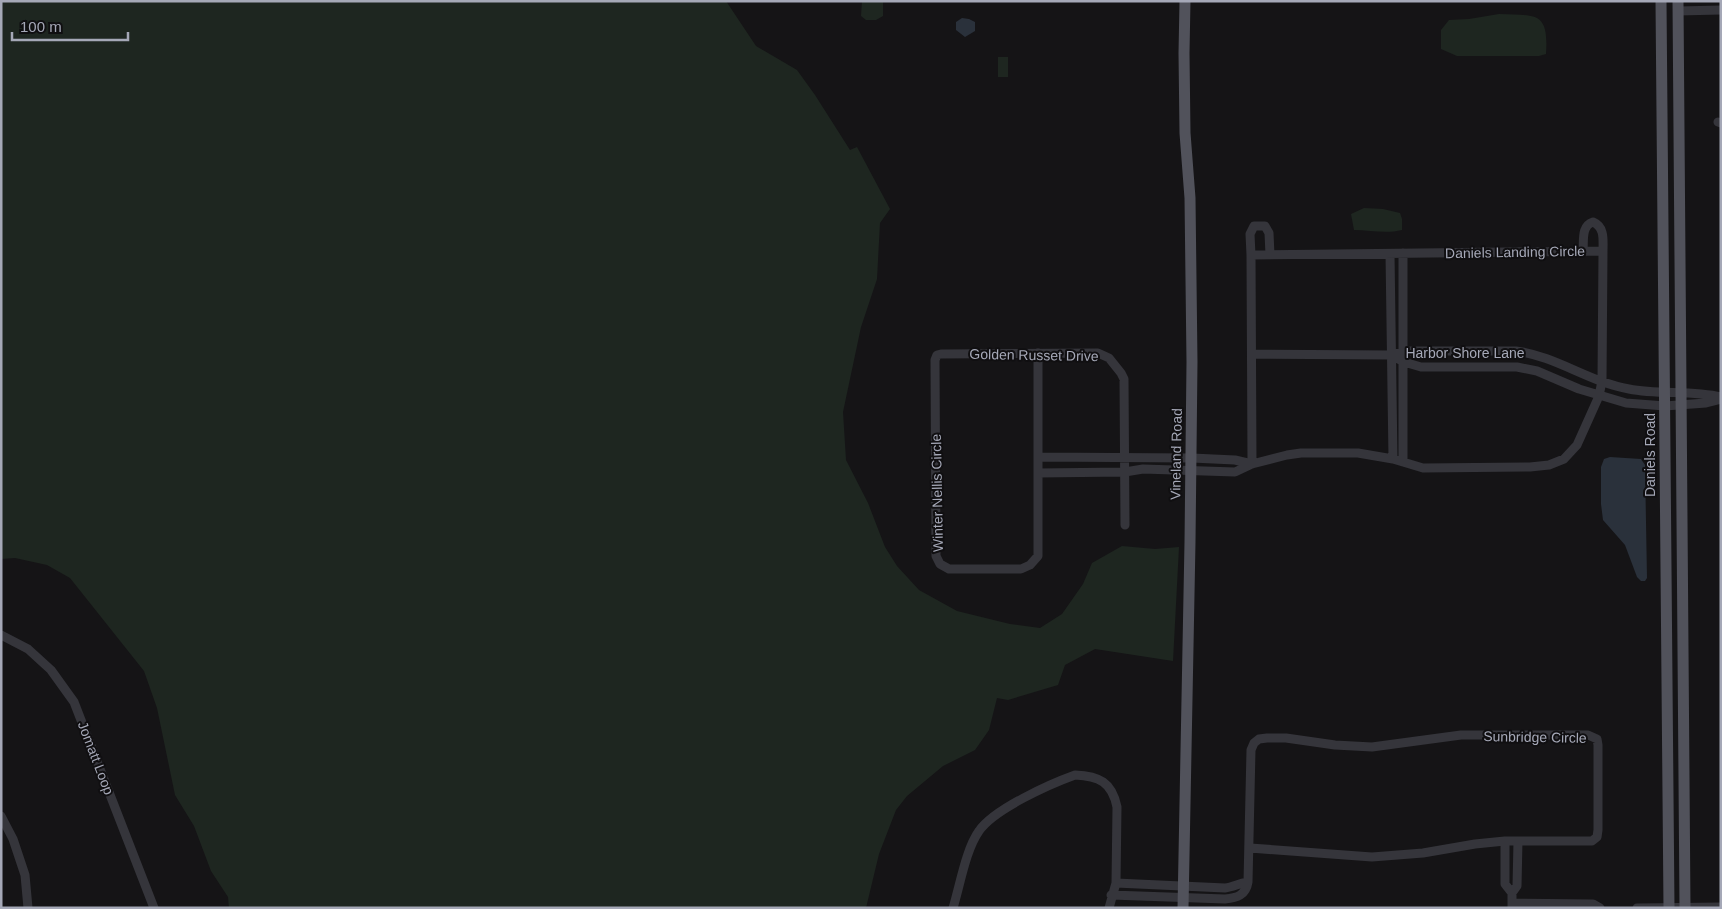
<svg xmlns="http://www.w3.org/2000/svg" width="1722" height="909" viewBox="0 0 1722 909" font-family="Helvetica,sans-serif">
	<rect width="100%" height="100%" fill="#151416"/>
	<path fill="#1e2620" d="M1 1H726L756 46 797 70 815 95 850 150 857 147 890 209 880 223 877 279 861 327 843 412 846 460 868 503 885 547 897 566 919 590 957 611 1010 624 1040 628 1062 614 1083 584 1092 563 1122 546 1155 549 1179 547 1173 661 1095 649 1065 665 1058 685 1008 700 997 698 989 730 975 750 943 766 907 796 896 810 879 854 866 908H229L228 897 211 871 194 826 175 795 157 708 144 671 70 578 47 565 15 558 1 559Z
		M862 1H883V16L876 20H866L861 16Z
		M1499 14C1535 16 1549 10 1546 54L1539 56H1457L1441 49V30L1449 20 1469 19Z
		M998 57H1008V77H998Z
		M1364 208 1383 209 1400 213 1402 219V230C1386 234 1370 230 1354 230L1351 214Z"/>
	<path fill="#2a313b" d="M962 18 969 19 975 22V31L965 37 956 30V22Z
		M1610 457 1641 459 1645 465 1647 578 1645 581H1641L1637 577 1625 545 1603 520 1601 504V467L1604 459Z"/>
	<g fill="none" stroke-linecap="round" stroke-linejoin="round">
		<path stroke="#35353b" stroke-width="9" d="M1678 11 1721 10
			M1718 122 1721 123
			M1583 251C1584 240 1581 226 1593 222 1605 227 1603 240 1603 251
			M1403 253V462
			M1390 254 1393 459
			M1251 255 1250 234 1254 226H1265L1269 233 1270 255
			M1038 353V556L1030 565 1021 569H949L940 564 936 556 935 360 937 355 941 354 1098 353 1109 358 1121 373 1124 379 1125 525
			M1252 354 1391 355 1404 351H1516C1556 356 1589 382 1629 389 1659 395 1691 390 1721 397
			M1391 355 1404 362 1421 367H1517L1537 371 1579 389 1626 403 1665 406 1706 403 1721 399
			M1038 457 1192 458 1235 460 1252 464
			M1038 473 1125 472 1143 469 1235 472 1252 464 1287 455 1301 453H1358L1393 459 1423 468 1530 467 1549 465 1564 459 1577 445 1599 396 1602 381 1603 251 1251 255 1252 464
			M1 635 28 649 51 670 74 702 154 908
			M1 816 13 839 25 875 28 908
			M1505 841V884L1512 893
			M1116 883 1225 888C1233 887 1240 883 1248 882
			M1111 895 1225 899C1237 898 1246 895 1248 882L1251 750 1254 743 1259 739 1267 738H1286L1335 745 1372 747 1461 735H1588L1597 739 1598 745V830L1597 837 1592 841H1505L1475 844 1423 853 1372 857 1250 848
			M1512 903 1593 904 1600 908
			M953 908C960 885 966 849 979 831 994 809 1050 784 1075 775 1099 776 1112 782 1117 807L1116 883 1109 908
			M1512 908V893L1517 886 1518 841
			M1637 908 1721 907"/>
		<path stroke="#51525b" stroke-width="11" d="M1661 1 1669 908
			M1678 1 1685 908
			M1183 908 1190 542 1192 362 1190 198 1185 133 1184 53 1185 1"/>
	</g>
	<g text-anchor="middle" dominant-baseline="central" stroke-width="4" stroke-linejoin="round" paint-order="stroke">
		<g font-size="14" fill="#a5a8b7" stroke="#100f11">
			<text transform="translate(1515 252) rotate(-1)">Daniels Landing Circle</text>
			<text x="1465" y="353">Harbor Shore Lane</text>
			<text transform="translate(1034 355) rotate(1)">Golden Russet Drive</text>
			<text transform="translate(1176 454) rotate(-89)">Vineland Road</text>
			<text transform="translate(1650 455) rotate(-90)">Daniels Road</text>
			<text transform="translate(937 493) rotate(-91)">Winter Nellis Circle</text>
			<text transform="translate(1535 737) rotate(1)">Sunbridge Circle</text>
			<text transform="translate(96 758) rotate(69)">Jomatt Loop</text>
		</g>
	</g>
	<rect width="1722" height="909" fill="none" stroke="#a5a8b7" stroke-width="5"/>
	<path d="M12 32v8h116v-8" fill="none" stroke="#a5a8b7" stroke-width="2.5"/>
	<text x="20" y="32" font-size="15" fill="#a5a8b7" stroke="#100f11" stroke-width="4" paint-order="stroke">100 m</text>
</svg>
